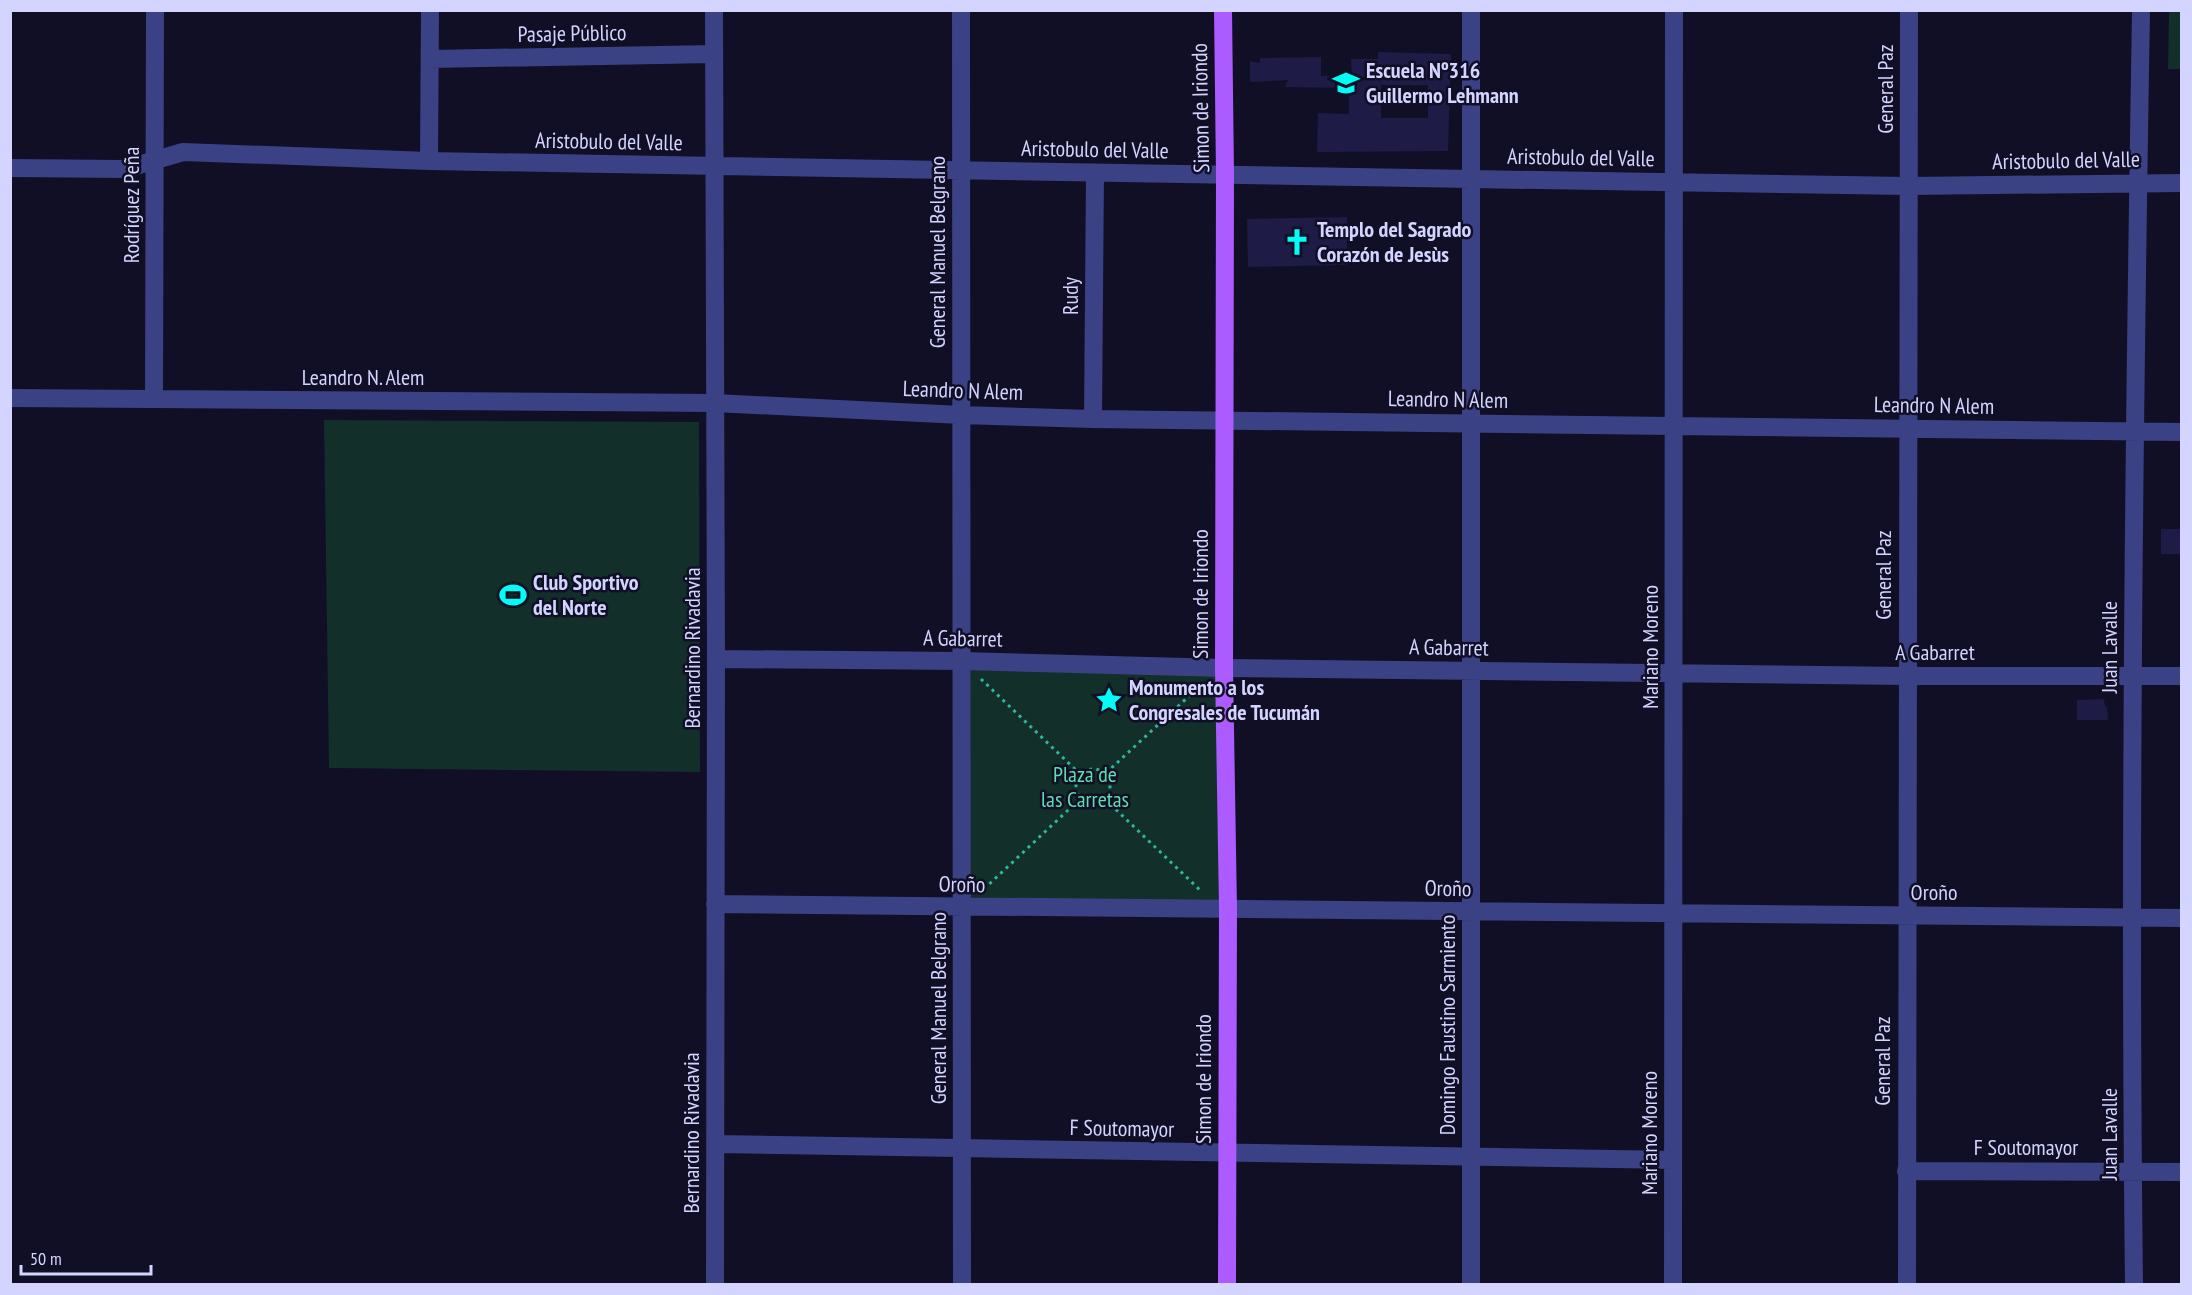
<svg xmlns="http://www.w3.org/2000/svg" width="2192" height="1295" viewBox="0 0 2192 1295" font-family="'PT Sans Narrow',sans-serif">
	<rect width="100%" height="100%" fill="#100f25"/>
	<path fill="#122f2a" d="M2169 11H2181V69H2168Z
		M324 420 699 422 700 772 329 768Z
		M962 661 1224 668 1228 909 962 908Z"/>
	<path fill="#1e1b46" fill-rule="evenodd" d="M1378 52 1451 54 1448 151 1317 152 1318 113 1349 114V88L1285 87 1288 80 1250 82V61L1260 63V58L1321 57V76H1352L1351 59H1378ZM1381 85H1428V118H1381Z
		M1347 217V265L1248 267 1247 219Z
		M2161 529H2182V554H2161Z
		M2104 699 2105 707 2107 706 2108 720H2077V700Z"/>
	<g fill="none" stroke-linecap="round" stroke-linejoin="round">
		<path stroke="#2fb69d" stroke-width="3" stroke-dasharray="3 4.5" stroke-linecap="butt" d="M981 679 1080 774
			M1076 786a17 17 0 1 1 34 0a17 17 0 1 1-34 0Z
			M1106 773 1201 685
			M1105 799 1202 892
			M984 889 1081 798"/>
		<path stroke="#3a4184" stroke-width="18" d="M714 10 716 659 715 1284
			M961 10 962 1284
			M1471 10V1284
			M430 59 714 54
			M429 161 430 10
			M10 168 125 169 183 152 429 161 1471 179 1908 186 2182 183
			M10 398 715 403 961 415 1093 419 2182 432
			M154 399 155 10
			M1093 419 1095 173
			M716 659 962 661 1224 668 1907 676H2182
			M715 904 2182 918
			M715 1144 1673 1160
			M1906 1171 2182 1172
			M1673 1284 1674 10
			M1907 1284 1909 10
			M2134 1284C2129 860 2134 435 2141 10"/>
		<path stroke="#ac5bfe" stroke-width="18" d="M1223 10 1225 175 1224 668 1228 909 1227 1284"/>
	</g>
	<defs>
		<symbol id="school-bare" viewBox="-9 -9 18 18"><path d="M0-5L7-2L0 1L-7-2ZM-4 1L0 2.5L4 1V4Q0 6-4 4Z" fill="#01fdf5" stroke="#100f25" stroke-width="2.5" paint-order="stroke"/></symbol>
		<symbol id="church-bare" viewBox="-9 -9 18 18"><path d="M-1.2-6h2.4v3.5h3.3v2.4h-3.3V6h-2.4V-.1h-3.3v-2.4h3.3Z" fill="#01fdf5" stroke="#100f25" stroke-width="2.5" paint-order="stroke"/></symbol>
		<symbol id="stadium-bare" viewBox="-9 -9 18 18"><path d="M0-5a6.5 5 0 1 0 0 10a6.5 5 0 1 0 0-10ZM-3.5-1.8h7v3.6h-7Z" fill="#01fdf5" stroke="#100f25" stroke-width="2.5" paint-order="stroke"/></symbol>
		<symbol id="sight-bare" viewBox="-9 -9 18 18"><path d="M0-6L1.8-2.2L6-1.7L2.9 1.2L3.7 5.4L0 3.3L-3.7 5.4L-2.9 1.2L-6-1.7L-1.8-2.2Z" fill="#01fdf5" stroke="#100f25" stroke-width="2.5" paint-order="stroke"/></symbol>
	</defs>
	<g fill-rule="evenodd">
		<use href="#school-bare" x="1327" y="64" width="38" height="38"/>
		<use href="#church-bare" x="1278" y="223" width="38" height="38"/>
		<use href="#stadium-bare" x="494" y="576" width="38" height="38"/>
		<use href="#sight-bare" x="1090" y="681" width="38" height="38"/>
	</g>
	<g text-anchor="middle" dominant-baseline="central" stroke-width="5" stroke-linejoin="round" paint-order="stroke">
		<g font-size="22" fill="#d3d4ff" stroke="#100f25">
			<text transform="translate(572 33) rotate(-1)">Pasaje Público</text>
			<text transform="translate(1885 89) rotate(-90)">General Paz</text>
			<text transform="translate(1200 108) rotate(-91)">Simon de Iriondo</text>
			<text transform="translate(609 141) rotate(1)">Aristobulo del Valle</text>
			<text transform="translate(1095 149) rotate(1)">Aristobulo del Valle</text>
			<text transform="translate(1581 157) rotate(1)">Aristobulo del Valle</text>
			<text transform="translate(2066 160) rotate(-1)">Aristobulo del Valle</text>
			<text transform="translate(131 205) rotate(-90)">Rodríguez Peña</text>
			<text transform="translate(937 252) rotate(-90)">General Manuel Belgrano</text>
			<text transform="translate(1070 296) rotate(-90)">Rudy</text>
			<text x="363" y="377">Leandro N. Alem</text>
			<text transform="translate(963 390) rotate(2)">Leandro N Alem</text>
			<text transform="translate(1448 399) rotate(1)">Leandro N Alem</text>
			<text transform="translate(1934 405) rotate(1)">Leandro N Alem</text>
			<text transform="translate(1883 575) rotate(-90)">General Paz</text>
			<text transform="translate(1200 594) rotate(-90)">Simon de Iriondo</text>
			<text transform="translate(963 638) rotate(1)">A Gabarret</text>
			<text transform="translate(1449 647) rotate(1)">A Gabarret</text>
			<text transform="translate(1650 647) rotate(-90)">Mariano Moreno</text>
			<text transform="translate(2109 647) rotate(-90)">Juan Lavalle</text>
			<text transform="translate(692 648) rotate(-90)">Bernardino Rivadavia</text>
			<text x="1935" y="652">A Gabarret</text>
			<text transform="translate(962 884) rotate(1)">Oroño</text>
			<text transform="translate(1448 888) rotate(1)">Oroño</text>
			<text x="1934" y="892">Oroño</text>
			<text transform="translate(938 1008) rotate(-90)">General Manuel Belgrano</text>
			<text transform="translate(1447 1025) rotate(-90)">Domingo Faustino Sarmiento</text>
			<text transform="translate(1882 1061) rotate(-90)">General Paz</text>
			<text transform="translate(1203 1079) rotate(-90)">Simon de Iriondo</text>
			<text transform="translate(1122 1128) rotate(1)">F Soutomayor</text>
			<text transform="translate(691 1133) rotate(-90)">Bernardino Rivadavia</text>
			<text transform="translate(1649 1133) rotate(-90)">Mariano Moreno</text>
			<text transform="translate(2109 1134) rotate(-90)">Juan Lavalle</text>
			<text x="2026" y="1147">F Soutomayor</text>
		</g>
		<g font-size="22" font-weight="bold" fill="#d3d4ff" stroke="#100f25" text-anchor="start">
			<text x="1366" y="70">Escuela Nº316<tspan x="1366" dy="25">Guillermo Lehmann</tspan></text>
			<text x="1317" y="229">Templo del Sagrado<tspan x="1317" dy="25">Corazón de Jesùs</tspan></text>
			<text x="533" y="582">Club Sportivo<tspan x="533" dy="25">del Norte</tspan></text>
			<text x="1129" y="687">Monumento a los<tspan x="1129" dy="25">Congresales de Tucumán</tspan></text>
		</g>
		<g font-size="22" fill="#5fdfae" stroke="#100f25">
			<text x="1085" y="774">Plaza de<tspan x="1085" dy="25">las Carretas</tspan></text>
		</g>
	</g>
	<rect width="2192" height="1295" fill="none" stroke="#d3d4ff" stroke-width="24"/>
	<path d="M21 1265v9h130v-9" fill="none" stroke="#d3d4ff" stroke-width="3"/>
	<text x="30" y="1265" font-size="18" fill="#d3d4ff" stroke="#100f25" stroke-width="4.5" paint-order="stroke">50 m</text>
</svg>
